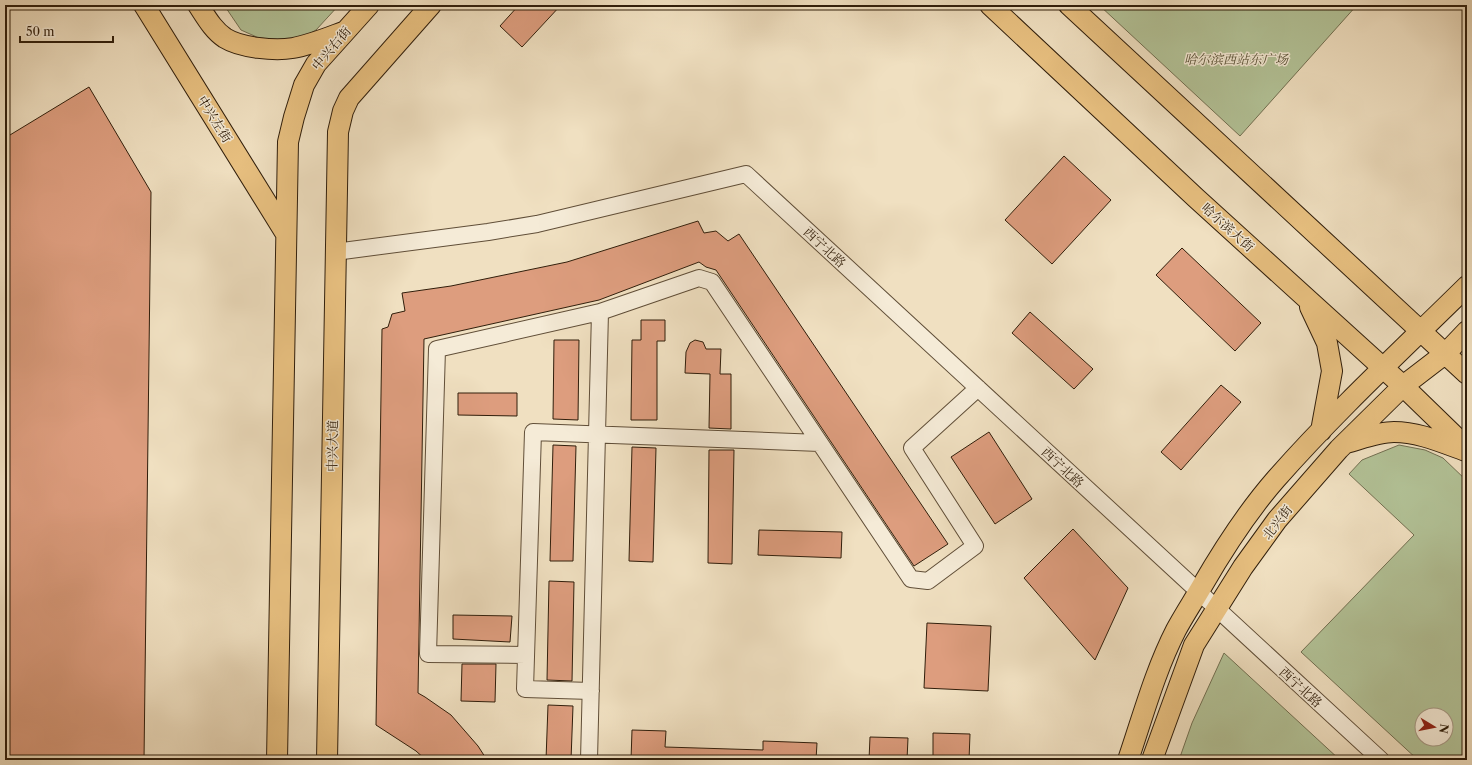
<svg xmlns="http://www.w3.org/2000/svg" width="1472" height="765" viewBox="0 0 1472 765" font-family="'Libre Caslon Text','Noto Serif SC',serif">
	<rect width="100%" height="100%" fill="#f0e0c1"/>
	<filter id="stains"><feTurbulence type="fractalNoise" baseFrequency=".005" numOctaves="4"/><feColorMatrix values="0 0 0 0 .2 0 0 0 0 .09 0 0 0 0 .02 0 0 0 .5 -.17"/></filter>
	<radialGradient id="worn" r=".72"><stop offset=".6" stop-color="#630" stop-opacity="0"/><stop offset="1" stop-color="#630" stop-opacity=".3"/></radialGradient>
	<path fill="#b3c398" stroke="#727052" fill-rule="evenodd" d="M224 5H339L316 30 296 41 259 38 241 30Z
		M1099 5H1357L1240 136Z
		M1399 445 1425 450 1443 458 1467 481V760H1418L1301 652 1414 535 1349 474 1362 460ZM1422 715H1446V739H1422Z
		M1224 653 1340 760H1179L1192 723Z"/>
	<path fill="#dd9d7e" stroke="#301e0b" d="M519 5H561L522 47 500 26Z
		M89 87 151 192 144 760H5V138Z
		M1064 156 1111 200 1052 264 1005 220Z
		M698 221 704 233 716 231 728 241 739 234 948 544 914 566 716 270 706 267 699 262 599 300 424 339 418 693 425 697 451 715 478 746 487 760H426L416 751 376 725 382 329 388 327 392 314 405 311 402 293 451 286 567 262Z
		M1182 248 1261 323 1235 351 1156 275Z
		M1030 312 1093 369 1074 389 1012 333Z
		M641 320H665V341H657V420H631L632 340H641Z
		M554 340H579L578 420 553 419Z
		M695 340 703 342 706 349H721L720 374H731V429L709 428 710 374 685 373 686 352 690 343Z
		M1221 385 1241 402 1181 470 1161 452Z
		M458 393H517V416L458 415Z
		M989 432 1032 499 995 524 951 457Z
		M553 445 576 446 573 561H550Z
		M632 447 656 448 653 562 629 561Z
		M709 450H734L732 564 708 563Z
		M1073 529 1128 588 1095 660 1024 578Z
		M759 530 842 532 841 558 758 555Z
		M549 581 574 582 572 681 547 680Z
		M453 615 512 616 510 642 453 639Z
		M927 623 991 626 988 691 924 688Z
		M462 664H496L495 702 461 701Z
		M548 705 573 706 571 760H546Z
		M632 730 666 731 665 747 763 750V741L817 743 816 760H631Z
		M933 733 970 734 969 760H933Z
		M870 737 908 738 907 760H869Z"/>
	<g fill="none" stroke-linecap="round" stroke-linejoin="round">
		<defs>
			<path id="minor" d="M335 252 488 232 537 224 746 174 1381 760
				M526 655 428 654 437 349 600 312
				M591 691 525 689 533 432 820 443
				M589 760 600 312 699 278 712 282 911 579 928 581 975 546 912 448 978 388"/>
			<path id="major" d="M144 5 286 234
				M198 5C206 17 213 30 225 38 241 48 275 51 293 48 310 45 327 38 343 32
				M990 5 1196 198 1403 386 1467 448
				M1069 5 1467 374
				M1310 307 1327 343 1332 371 1321 431
				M1346 443C1361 439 1378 432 1394 432 1419 432 1443 443 1466 451
				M277 760 288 142 294 117 304 85 316 64 369 5
				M327 760 338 132 343 111 349 98 431 5
				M1128 760C1143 716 1155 671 1176 630 1184 615 1194 600 1202 586 1224 548 1248 511 1276 479 1336 411 1403 349 1467 286
				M1152 760 1194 645 1243 567 1277 520 1339 449 1403 386 1446 353 1467 331"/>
		</defs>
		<use href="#minor" stroke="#604e38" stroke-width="18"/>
		<use href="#major" stroke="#301e0b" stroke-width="22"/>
		<use href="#minor" stroke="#f5ebd7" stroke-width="16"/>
		<use href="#major" stroke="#e8c080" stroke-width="20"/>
	</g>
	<g text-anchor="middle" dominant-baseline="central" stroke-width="3" stroke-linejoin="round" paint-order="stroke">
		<g font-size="13" fill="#301e0b" stroke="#f5ebd7">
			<text transform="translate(331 48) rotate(-50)">中兴右街</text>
			<text transform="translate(215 119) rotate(58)">中兴左街</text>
			<text transform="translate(1228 227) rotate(42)">哈尔滨大街</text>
			<text transform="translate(825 247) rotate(43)">西宁北路</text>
			<text transform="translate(332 446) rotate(-89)">中兴大道</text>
			<text transform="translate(1063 467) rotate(43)">西宁北路</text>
			<text transform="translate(1277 522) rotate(-52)">北兴街</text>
			<text transform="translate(1301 687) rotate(42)">西宁北路</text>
		</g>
		<g font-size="13" font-style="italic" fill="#575035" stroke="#f5ebd7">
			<text x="1236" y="59">哈尔滨西站东广场</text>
		</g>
	</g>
	<rect width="1472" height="765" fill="none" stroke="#f0e0c1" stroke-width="20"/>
	<rect x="6" y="6" width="1460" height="753" fill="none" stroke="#301e0b" stroke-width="2"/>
	<rect x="10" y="10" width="1452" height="745" fill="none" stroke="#301e0b"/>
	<g transform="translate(1434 727) rotate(100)"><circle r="19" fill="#f5ebd7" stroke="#a69985"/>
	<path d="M0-3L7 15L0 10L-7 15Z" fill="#8f2418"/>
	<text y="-6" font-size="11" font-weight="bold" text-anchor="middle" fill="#301e0b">N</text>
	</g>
	<path d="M20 36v6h93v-6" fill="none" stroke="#301e0b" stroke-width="2"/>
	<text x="26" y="36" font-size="12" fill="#301e0b" stroke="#f5ebd7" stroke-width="3" paint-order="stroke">50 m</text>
	<rect width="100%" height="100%" filter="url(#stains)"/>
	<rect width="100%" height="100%" fill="url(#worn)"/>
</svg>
